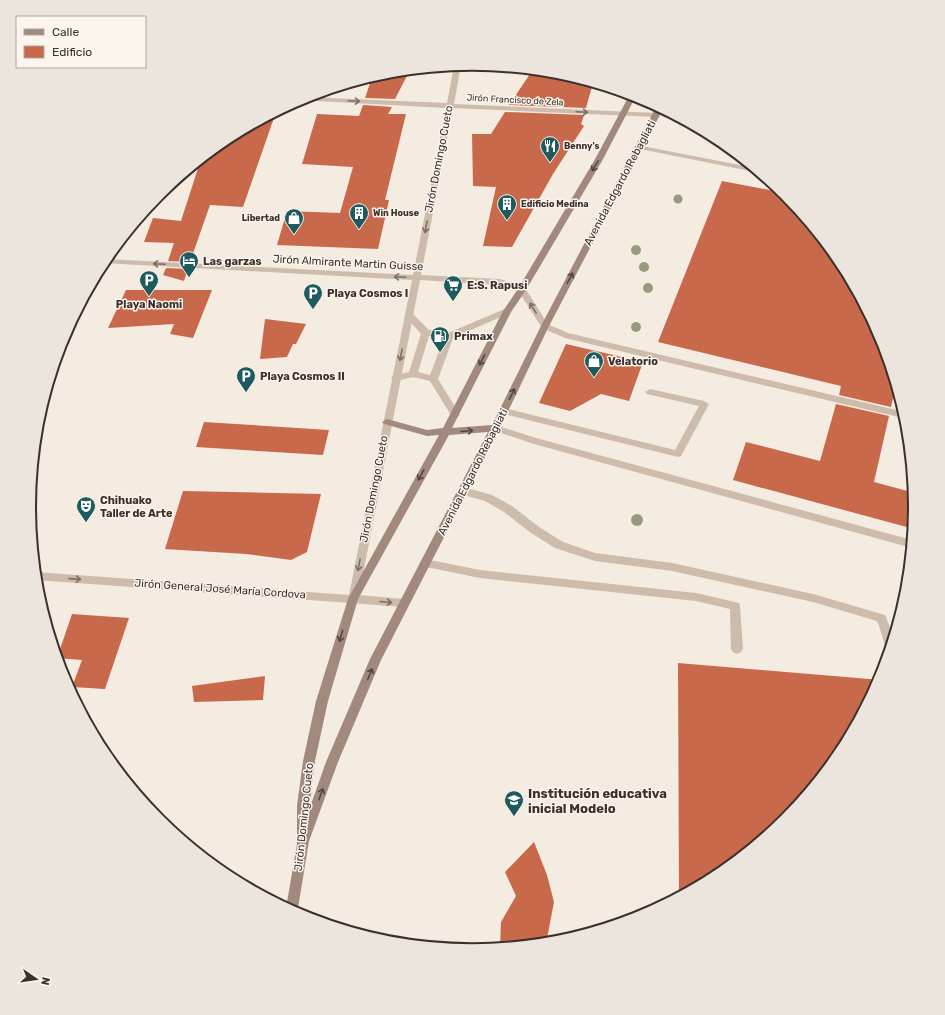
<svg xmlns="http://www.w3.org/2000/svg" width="945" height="1015" viewBox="0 0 945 1015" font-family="Rubik,sans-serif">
	<rect width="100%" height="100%" fill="#f4ebe1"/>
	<path fill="#c8694b" d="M410 70 395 99 365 98 372 77 386 72Z
		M530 74 567 75 593 83 586 108 509 105Z
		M363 105 392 107 388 114H406L385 200H389L378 249 277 245 287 211 340 213 353 167 302 164 317 114 359 116Z
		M276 112 243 207 210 205 190 262 168 261 174 243 144 242 153 218 181 221 201 159 226 139Z
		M505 112 584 115 581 124 584 126 553 174 512 247 483 246 496 187 473 186 472 134H491Z
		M722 181 785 193 841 261 882 338 901 400 893 398 891 407 839 395 841 386 658 342Z
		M166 268 188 269 184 281 163 275Z
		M126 290H212L193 338 170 334 174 324 108 328Z
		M265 319 306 324 296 344H293L287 357 260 359Z
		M566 344 643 362 629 401 601 394 570 411 539 403Z
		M836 404 889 416 874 482 915 493 916 508 914 529 733 480 746 442 820 461Z
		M204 422 329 430 323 455 196 447Z
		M183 491 321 494 307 552 291 560 246 554 165 549Z
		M72 614 129 618 105 689 72 687 82 660 57 658Z
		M678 663 881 680 841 754 786 821 719 876 679 897Z
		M265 676 263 700 194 702 192 686Z
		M534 842 547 875 554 902 546 944 500 948 501 922 516 896 505 872Z"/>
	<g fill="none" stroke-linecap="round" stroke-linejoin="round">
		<path fill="#cdbbac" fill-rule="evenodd" d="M637 145 755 168 760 173 640 149H637Z
			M507 308 511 311 510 313 453 338 438 379 460 415 458 417H452L430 381 413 377 396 381 393 380 391 378 393 376 409 372 421 334 406 317 405 315 406 313H412L429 330 448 333ZM429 336 444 338 430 375 418 372Z
			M545 323 568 333 905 412 907 419 565 338 542 328 541 326 542 324Z
			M650 389 704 401 709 404 681 456 678 457 504 414 499 411 504 408 675 450 699 406 647 394 645 392Z
			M495 425 536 438 912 540V548L534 444 492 430 490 428Z
			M463 487 492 495 512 506 539 527 563 542 595 553 672 563 813 594 885 615 894 637 890 653C885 651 881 629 877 621L813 602 672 571 595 561 555 548 531 533 504 512 485 501 460 494 458 491Z
			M425 559 480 570 696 593 735 602 739 603 740 606 743 649 741 652 737 654 733 652 731 649 730 609 696 601 480 578 421 566 420 563 421 560Z"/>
		<path fill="#cdbbac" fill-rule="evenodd" d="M461 65 454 104 656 113 660 115 656 117 453 108 421 275 500 279 525 288 549 326 548 328H542L519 292 499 285 420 280 359 595 404 599 408 600 409 603 408 606 404 607 36 580V572L349 595 412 280 103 263 106 259 413 275 446 108 298 100 305 97 447 103 454 66Z"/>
		<path fill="#a18a7d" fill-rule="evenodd" d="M630 94 636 96 602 161 526 290 511 312 452 428 492 425 541 326 656 107 657 106 663 109 549 326 500 428 381 660 338 762 309 841 297 914 286 908 297 844V806L303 761 316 701 348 599 439 435 427 436 384 424 382 422 387 419 427 430 443 428 503 311 518 289 594 161ZM488 432 370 659 326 762 309 810 315 761 328 701 358 599 449 435Z"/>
	</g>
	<g fill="#969b7f">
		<circle cx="678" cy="199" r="4.5"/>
		<circle cx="636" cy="250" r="5"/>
		<circle cx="644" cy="267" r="5"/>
		<circle cx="648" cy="288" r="5"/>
		<circle cx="636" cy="327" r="5"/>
		<circle cx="637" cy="520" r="6"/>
	</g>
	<defs><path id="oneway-shaft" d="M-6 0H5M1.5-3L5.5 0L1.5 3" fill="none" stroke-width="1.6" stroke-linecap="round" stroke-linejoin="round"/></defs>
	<g stroke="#7d6f65">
		<use href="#oneway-shaft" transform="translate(354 101) rotate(3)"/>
		<use href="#oneway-shaft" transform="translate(582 112) rotate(3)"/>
		<use href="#oneway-shaft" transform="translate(426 227) rotate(101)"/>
		<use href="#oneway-shaft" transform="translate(159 264) rotate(-177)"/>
		<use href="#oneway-shaft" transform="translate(400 277) rotate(-177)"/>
		<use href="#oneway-shaft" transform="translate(533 308) rotate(-122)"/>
		<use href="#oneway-shaft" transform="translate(401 355) rotate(101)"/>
		<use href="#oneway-shaft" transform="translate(359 565) rotate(101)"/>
		<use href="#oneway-shaft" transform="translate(75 579) rotate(4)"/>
		<use href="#oneway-shaft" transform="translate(386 602) rotate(5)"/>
	</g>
	<g stroke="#544640">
		<use href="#oneway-shaft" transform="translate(595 166) rotate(120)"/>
		<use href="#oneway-shaft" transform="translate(570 278) rotate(-62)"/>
		<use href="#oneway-shaft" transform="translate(482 360) rotate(117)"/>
		<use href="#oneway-shaft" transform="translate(512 394) rotate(-64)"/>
		<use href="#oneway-shaft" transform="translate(467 431) rotate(-5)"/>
		<use href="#oneway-shaft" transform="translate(421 475) rotate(119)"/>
		<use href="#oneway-shaft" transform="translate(341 636) rotate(106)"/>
		<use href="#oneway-shaft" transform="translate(370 674) rotate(-67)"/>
		<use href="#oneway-shaft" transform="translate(321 794) rotate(-70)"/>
	</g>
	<defs>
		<symbol id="restaurant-pin" viewBox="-11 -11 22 30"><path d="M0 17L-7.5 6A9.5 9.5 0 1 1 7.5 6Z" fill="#1f5a5e" stroke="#fbf5ee"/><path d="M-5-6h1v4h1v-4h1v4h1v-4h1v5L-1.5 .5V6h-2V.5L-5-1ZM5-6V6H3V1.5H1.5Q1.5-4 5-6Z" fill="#fff"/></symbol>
		<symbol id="building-pin" viewBox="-11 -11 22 30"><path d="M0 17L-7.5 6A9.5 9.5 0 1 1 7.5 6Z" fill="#1f5a5e" stroke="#fbf5ee"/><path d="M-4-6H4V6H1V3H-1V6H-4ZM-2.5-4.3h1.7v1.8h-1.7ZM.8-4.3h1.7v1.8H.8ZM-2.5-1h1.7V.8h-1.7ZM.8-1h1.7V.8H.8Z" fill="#fff"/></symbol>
		<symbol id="shop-pin" viewBox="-11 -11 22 30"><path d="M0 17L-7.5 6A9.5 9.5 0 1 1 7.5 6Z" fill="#1f5a5e" stroke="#fbf5ee"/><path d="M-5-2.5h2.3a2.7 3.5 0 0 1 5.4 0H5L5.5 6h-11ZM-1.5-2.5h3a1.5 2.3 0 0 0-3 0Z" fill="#fff"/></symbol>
		<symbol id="hotel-pin" viewBox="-11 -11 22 30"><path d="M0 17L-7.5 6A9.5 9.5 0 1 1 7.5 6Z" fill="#1f5a5e" stroke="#fbf5ee"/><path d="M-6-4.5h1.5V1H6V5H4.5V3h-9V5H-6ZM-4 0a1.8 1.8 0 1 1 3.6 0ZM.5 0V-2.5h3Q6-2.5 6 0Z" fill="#fff"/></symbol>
		<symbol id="parking-pin" viewBox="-11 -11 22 30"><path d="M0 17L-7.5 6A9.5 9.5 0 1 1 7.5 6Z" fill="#1f5a5e" stroke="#fbf5ee"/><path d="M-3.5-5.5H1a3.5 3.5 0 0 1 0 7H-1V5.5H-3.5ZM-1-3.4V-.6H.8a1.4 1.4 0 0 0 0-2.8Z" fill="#fff"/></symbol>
		<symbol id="supermarket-pin" viewBox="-11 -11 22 30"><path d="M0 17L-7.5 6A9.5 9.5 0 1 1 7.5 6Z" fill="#1f5a5e" stroke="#fbf5ee"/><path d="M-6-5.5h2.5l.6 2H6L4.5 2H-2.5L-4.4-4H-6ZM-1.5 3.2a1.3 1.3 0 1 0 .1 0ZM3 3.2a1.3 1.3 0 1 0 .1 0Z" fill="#fff"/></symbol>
		<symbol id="fuel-pin" viewBox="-11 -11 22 30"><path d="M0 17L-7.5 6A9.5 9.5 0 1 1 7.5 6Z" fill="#1f5a5e" stroke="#fbf5ee"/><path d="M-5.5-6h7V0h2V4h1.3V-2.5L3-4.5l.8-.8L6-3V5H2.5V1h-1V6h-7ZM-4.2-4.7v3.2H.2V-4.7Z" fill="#fff"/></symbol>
		<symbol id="theatre-pin" viewBox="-11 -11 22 30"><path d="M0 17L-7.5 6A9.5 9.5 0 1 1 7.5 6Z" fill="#1f5a5e" stroke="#fbf5ee"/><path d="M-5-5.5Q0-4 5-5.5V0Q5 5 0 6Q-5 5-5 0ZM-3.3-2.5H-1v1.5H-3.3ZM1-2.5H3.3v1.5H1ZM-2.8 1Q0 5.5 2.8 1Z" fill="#fff"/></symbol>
		<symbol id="school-pin" viewBox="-11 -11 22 30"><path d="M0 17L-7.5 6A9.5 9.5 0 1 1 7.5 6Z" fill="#1f5a5e" stroke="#fbf5ee"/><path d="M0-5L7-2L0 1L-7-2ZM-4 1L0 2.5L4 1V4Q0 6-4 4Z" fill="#fff"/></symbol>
	</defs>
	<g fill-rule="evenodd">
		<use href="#restaurant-pin" x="539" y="135" width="22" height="30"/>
		<use href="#building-pin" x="496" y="193" width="22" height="30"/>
		<use href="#building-pin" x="348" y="202" width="22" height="30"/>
		<use href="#shop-pin" x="283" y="207" width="22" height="30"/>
		<use href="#hotel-pin" x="178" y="250" width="22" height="30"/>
		<use href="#parking-pin" x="138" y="269" width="22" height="30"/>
		<use href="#supermarket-pin" x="442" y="274" width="22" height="30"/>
		<use href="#parking-pin" x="302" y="282" width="22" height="30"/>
		<use href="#fuel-pin" x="429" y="325" width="22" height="30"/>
		<use href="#shop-pin" x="583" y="350" width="22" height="30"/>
		<use href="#parking-pin" x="235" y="365" width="22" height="30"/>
		<use href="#theatre-pin" x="75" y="495" width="22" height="30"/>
		<use href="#school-pin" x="503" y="789" width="22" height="30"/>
	</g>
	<g text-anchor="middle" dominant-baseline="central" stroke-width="3" stroke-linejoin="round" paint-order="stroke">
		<g font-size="9" fill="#3b302b" stroke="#fbf5ee">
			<text transform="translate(515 100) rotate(3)">Jirón Francisco de Zela</text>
		</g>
		<g font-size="9" font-weight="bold" fill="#3b302b" stroke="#fbf5ee" text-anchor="start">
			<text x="564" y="146">Benny's</text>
			<text x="521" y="204">Edificio Medina</text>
			<text x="373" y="213">Win House</text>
			<text x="280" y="218" text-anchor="end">Libertad</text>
		</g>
		<g font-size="11" fill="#3b302b" stroke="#fbf5ee">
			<text transform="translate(439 159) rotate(-79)">Jirón Domingo Cueto</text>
			<text transform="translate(620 183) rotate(-62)">Avenida Edgardo Rebagliati</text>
			<text transform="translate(348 263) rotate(3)">Jirón Almirante Martin Guisse</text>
			<text transform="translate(473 472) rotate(-63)">Avenida Edgardo Rebagliati</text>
			<text transform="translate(374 489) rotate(-79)">Jirón Domingo Cueto</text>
			<text transform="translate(220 589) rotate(4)">Jirón General José María Cordova</text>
			<text transform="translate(304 817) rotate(-84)">Jirón Domingo Cueto</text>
		</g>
		<g font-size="11" font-weight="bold" fill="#3b302b" stroke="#fbf5ee" text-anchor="start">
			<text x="203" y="261">Las garzas</text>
			<text x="467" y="285">E:S. Rapusi</text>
			<text x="327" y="293">Playa Cosmos I</text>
			<text x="149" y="304" text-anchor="middle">Playa Naomi</text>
			<text x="454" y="336">Primax</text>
			<text x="608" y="361">Velatorio</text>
			<text x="260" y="376">Playa Cosmos II</text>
			<text x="100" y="500">Chihuako<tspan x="100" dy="13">Taller de Arte</tspan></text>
		</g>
		<g font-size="13" font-weight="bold" fill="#3b302b" stroke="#fbf5ee" text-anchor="start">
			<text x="528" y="793">Institución educativa<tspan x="528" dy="15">inicial Modelo</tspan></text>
		</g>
	</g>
	<path d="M0 0H945V1015H0ZM36 507a436 436 0 1 1 872 0a436 436 0 1 1-872 0Z" fill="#ece5de" fill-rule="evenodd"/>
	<path fill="none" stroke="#3b302b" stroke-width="2" d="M36 507a436 436 0 1 1 872 0a436 436 0 1 1-872 0Z"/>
	<rect x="16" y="16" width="130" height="52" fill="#fbf5ee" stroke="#aea6a0"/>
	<rect x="24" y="29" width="20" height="6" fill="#a18a7d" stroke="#aea6a0"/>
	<text x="52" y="36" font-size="12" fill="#3b302b">Calle</text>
	<rect x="24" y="46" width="20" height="12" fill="#c8694b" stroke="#aea6a0"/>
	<text x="52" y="56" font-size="12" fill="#3b302b">Edificio</text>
	<g transform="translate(36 979) rotate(103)" stroke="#fbf5ee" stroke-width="3" paint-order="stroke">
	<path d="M0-3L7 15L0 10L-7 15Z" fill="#3b302b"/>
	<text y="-6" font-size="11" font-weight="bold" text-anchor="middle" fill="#3b302b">N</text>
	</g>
</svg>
